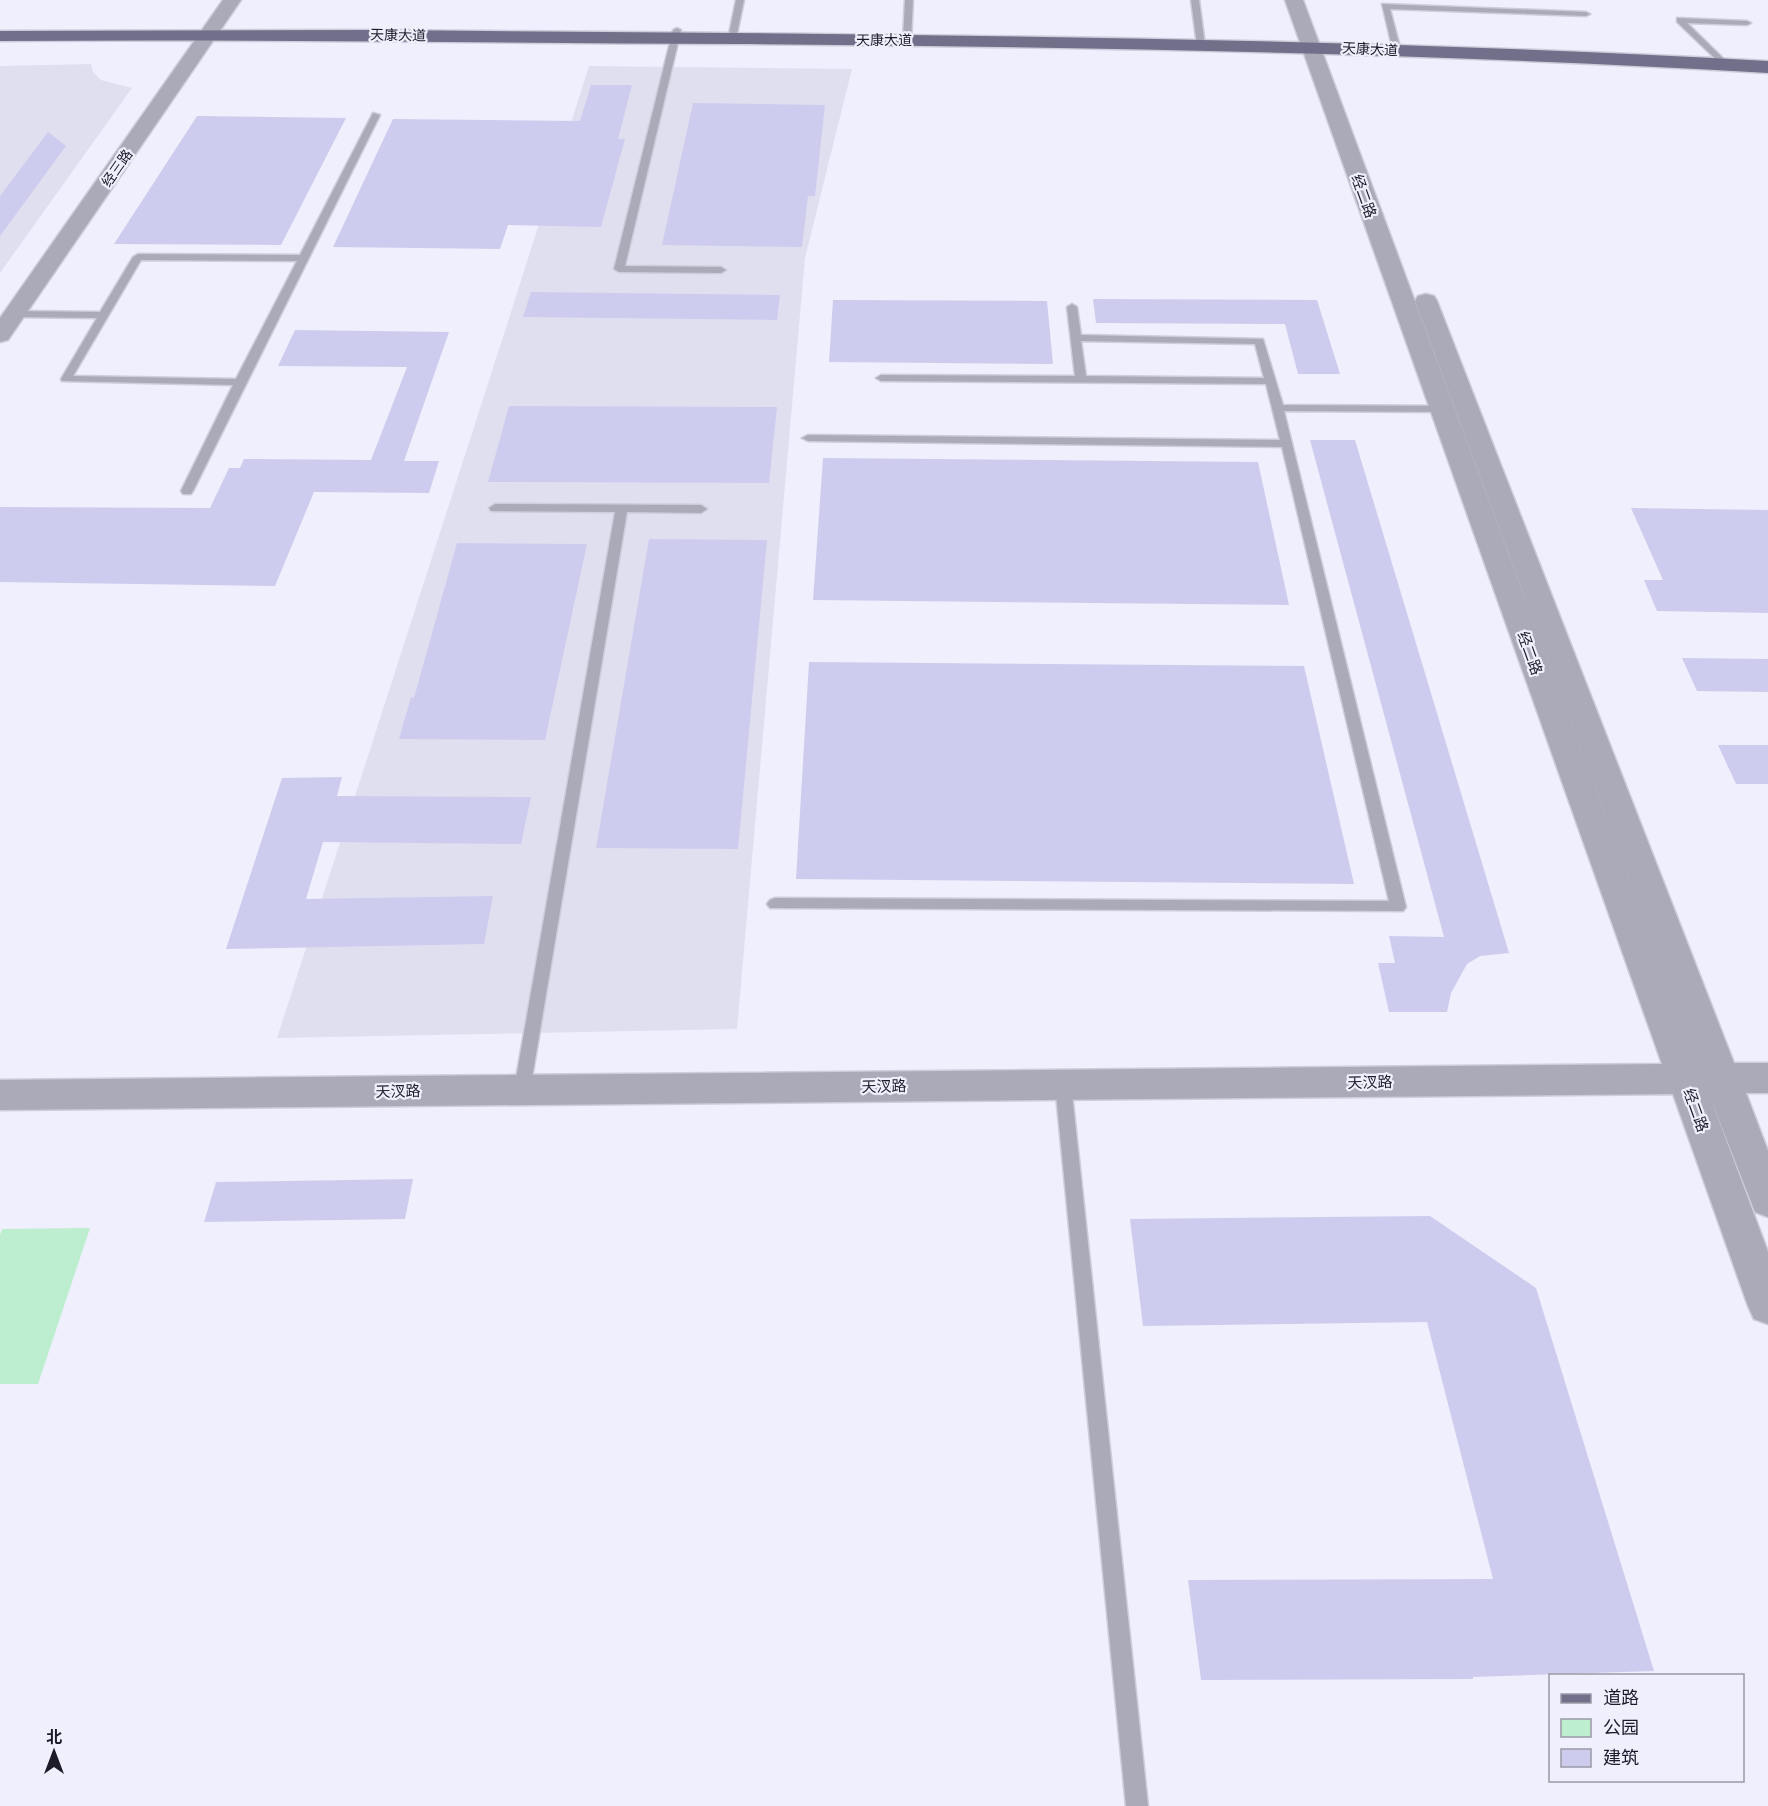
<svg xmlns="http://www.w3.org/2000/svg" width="1768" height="1806" viewBox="0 0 1768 1806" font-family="Montserrat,'Noto Sans SC',sans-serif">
	<rect width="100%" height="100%" fill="#efeffd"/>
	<path fill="#e0dff0" d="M91 64 93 72 101 80 132 88 0 273V66Z
		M589 66 852 69 805 258 737 1029 277 1038 504 334Z"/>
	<path fill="#bdeecf" d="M90 1228 38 1384H0V1235L2 1229Z"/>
	<path fill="#ceccee" d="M591 85H632L618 139H625L601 227 508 225 500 249 333 247 393 119 580 121Z
		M693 103 825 105 815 196H808L802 247 662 245Z
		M197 116 346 118 281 245 114 244Z
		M48 132 66 146 0 236V196Z
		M531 292 780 295 777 320 523 317Z
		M1093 299 1317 300 1340 374H1298L1285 324 1096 323Z
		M833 300 1047 301 1053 364 829 362Z
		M295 330 449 332 404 461H439L429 493 314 492 275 586 0 582V507L210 508 229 468H240L244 459 371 460 407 367 278 366Z
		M509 406 777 407 769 483 488 482Z
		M1310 440H1355L1509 953 1480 956 1467 964 1451 993 1447 1012H1389L1378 963H1395L1389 936 1444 937Z
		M823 458 1258 462 1289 605 813 600Z
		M1631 508 1768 510V613L1657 611 1644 580H1663Z
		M649 539 767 540 738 849 596 848Z
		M457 543 587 544 545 740 399 739 411 697 414 698Z
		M1682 658 1768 659V692L1697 691Z
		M809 662 1304 666 1354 884 796 879Z
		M1718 745H1768V784H1736Z
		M342 777 337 796 531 797 521 844 323 842 306 899 493 896 484 944 226 949 282 778Z
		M413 1179 405 1219 204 1222 216 1182Z
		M1430 1216 1536 1288 1654 1671 1473 1677V1679L1201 1680 1188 1580 1493 1579 1427 1322 1143 1326 1130 1219Z"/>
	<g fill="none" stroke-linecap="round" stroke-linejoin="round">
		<defs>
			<path id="service" d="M736 0H744L736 39 732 41 728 39Z
				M905 0H913L911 40 907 42 903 40Z
				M1191 0H1199L1205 45 1201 48 1197 45Z
				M1382 4 1586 12 1590 14 1586 16 1390 9 1401 51 1397 54 1393 51Z
				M1677 18 1747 21 1751 23 1747 25 1687 23 1728 63 1729 65 1725 68 1677 22Z
				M677 28 681 30 625 266 721 267 726 270 721 273 619 272 614 269 673 30Z
				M373 113 380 115 193 491 191 494H183L181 491 233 385 62 381 61 379 97 318 15 317 10 314 15 311 100 312 133 257 138 254 300 255ZM141 260 297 261 236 379 73 376Z
				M1072 304 1077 307 1081 335 1263 339 1283 405 1449 406 1455 409 1449 412 1284 411 1406 907 1403 911 770 908 767 904 770 900 775 898 1389 901 1282 447 808 441 802 438 808 435 1280 440 1266 384 881 381 876 378 881 375 1075 376 1067 307ZM1081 341 1255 344 1264 378 1086 376Z
				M495 504 701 505 707 509 701 513 627 512 530 1090 528 1095 522 1097 516 1095 514 1090 615 512 491 511 489 508Z
				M1063 1077 1069 1079 1071 1084 1148 1806H1126L1055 1084 1057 1079Z"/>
			<path id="tertiary" d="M223 0H241L8 340 0 342V318Z
				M1285 0H1303L1698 1064 1415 301 1418 296 1426 294 1434 296 1437 301 1734 1063H1768V1093H1746L1768 1151V1217L1755 1212 1709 1094 1768 1252V1324L1754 1319 1748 1306 1673 1094 0 1110V1080L1662 1064Z"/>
			<path id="primary" d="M369 30C836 34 1302 35 1768 61V73C1425 53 1081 47 738 44 492 43 246 39 0 41V31Z"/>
		</defs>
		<use href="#service" stroke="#cdcddb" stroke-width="3"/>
		<use href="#tertiary" stroke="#cdcddb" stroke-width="3"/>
		<use href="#primary" stroke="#cdcddb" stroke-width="3"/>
		<use href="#service" fill="#aaaab8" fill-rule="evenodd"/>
		<use href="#tertiary" fill="#aaaab8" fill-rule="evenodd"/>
		<use href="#primary" fill="#716f89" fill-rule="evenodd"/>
	</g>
	<g text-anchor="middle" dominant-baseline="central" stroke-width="4.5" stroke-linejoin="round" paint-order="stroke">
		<g font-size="14" fill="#1c1b27" stroke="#efeffd">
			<text transform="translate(398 35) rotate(1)">天康大道</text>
			<text x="884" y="40">天康大道</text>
			<text transform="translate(1370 49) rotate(3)">天康大道</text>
			<text transform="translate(117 168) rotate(-55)">经三路</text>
		</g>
		<g font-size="15" fill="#1c1b27" stroke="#efeffd">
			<text transform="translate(1364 196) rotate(70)">经二路</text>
			<text transform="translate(1530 653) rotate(70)">经二路</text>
			<text transform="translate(1370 1082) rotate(-1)">天汊路</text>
			<text transform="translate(884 1086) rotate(-1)">天汊路</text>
			<text transform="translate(398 1091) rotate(-1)">天汊路</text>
			<text transform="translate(1696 1110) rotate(70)">经二路</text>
		</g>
	</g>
	<rect x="1549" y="1674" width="195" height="108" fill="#efeffd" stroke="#9b9aa7" stroke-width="1.5"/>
	<rect x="1561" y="1694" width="30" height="9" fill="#716f89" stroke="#9b9aa7" stroke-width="1.5"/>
	<text x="1603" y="1704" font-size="18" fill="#1c1b27">道路</text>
	<rect x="1561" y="1719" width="30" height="18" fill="#bdeecf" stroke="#9b9aa7" stroke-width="1.5"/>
	<text x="1603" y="1734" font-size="18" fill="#1c1b27">公园</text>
	<rect x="1561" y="1749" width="30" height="18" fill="#ceccee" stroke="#9b9aa7" stroke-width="1.5"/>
	<text x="1603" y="1764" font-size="18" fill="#1c1b27">建筑</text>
	<g transform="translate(54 1752)" stroke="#efeffd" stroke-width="4.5" paint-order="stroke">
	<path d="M0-4.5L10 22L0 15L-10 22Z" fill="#1c1b27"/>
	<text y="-9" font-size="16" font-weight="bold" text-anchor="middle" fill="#1c1b27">北</text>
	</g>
</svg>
